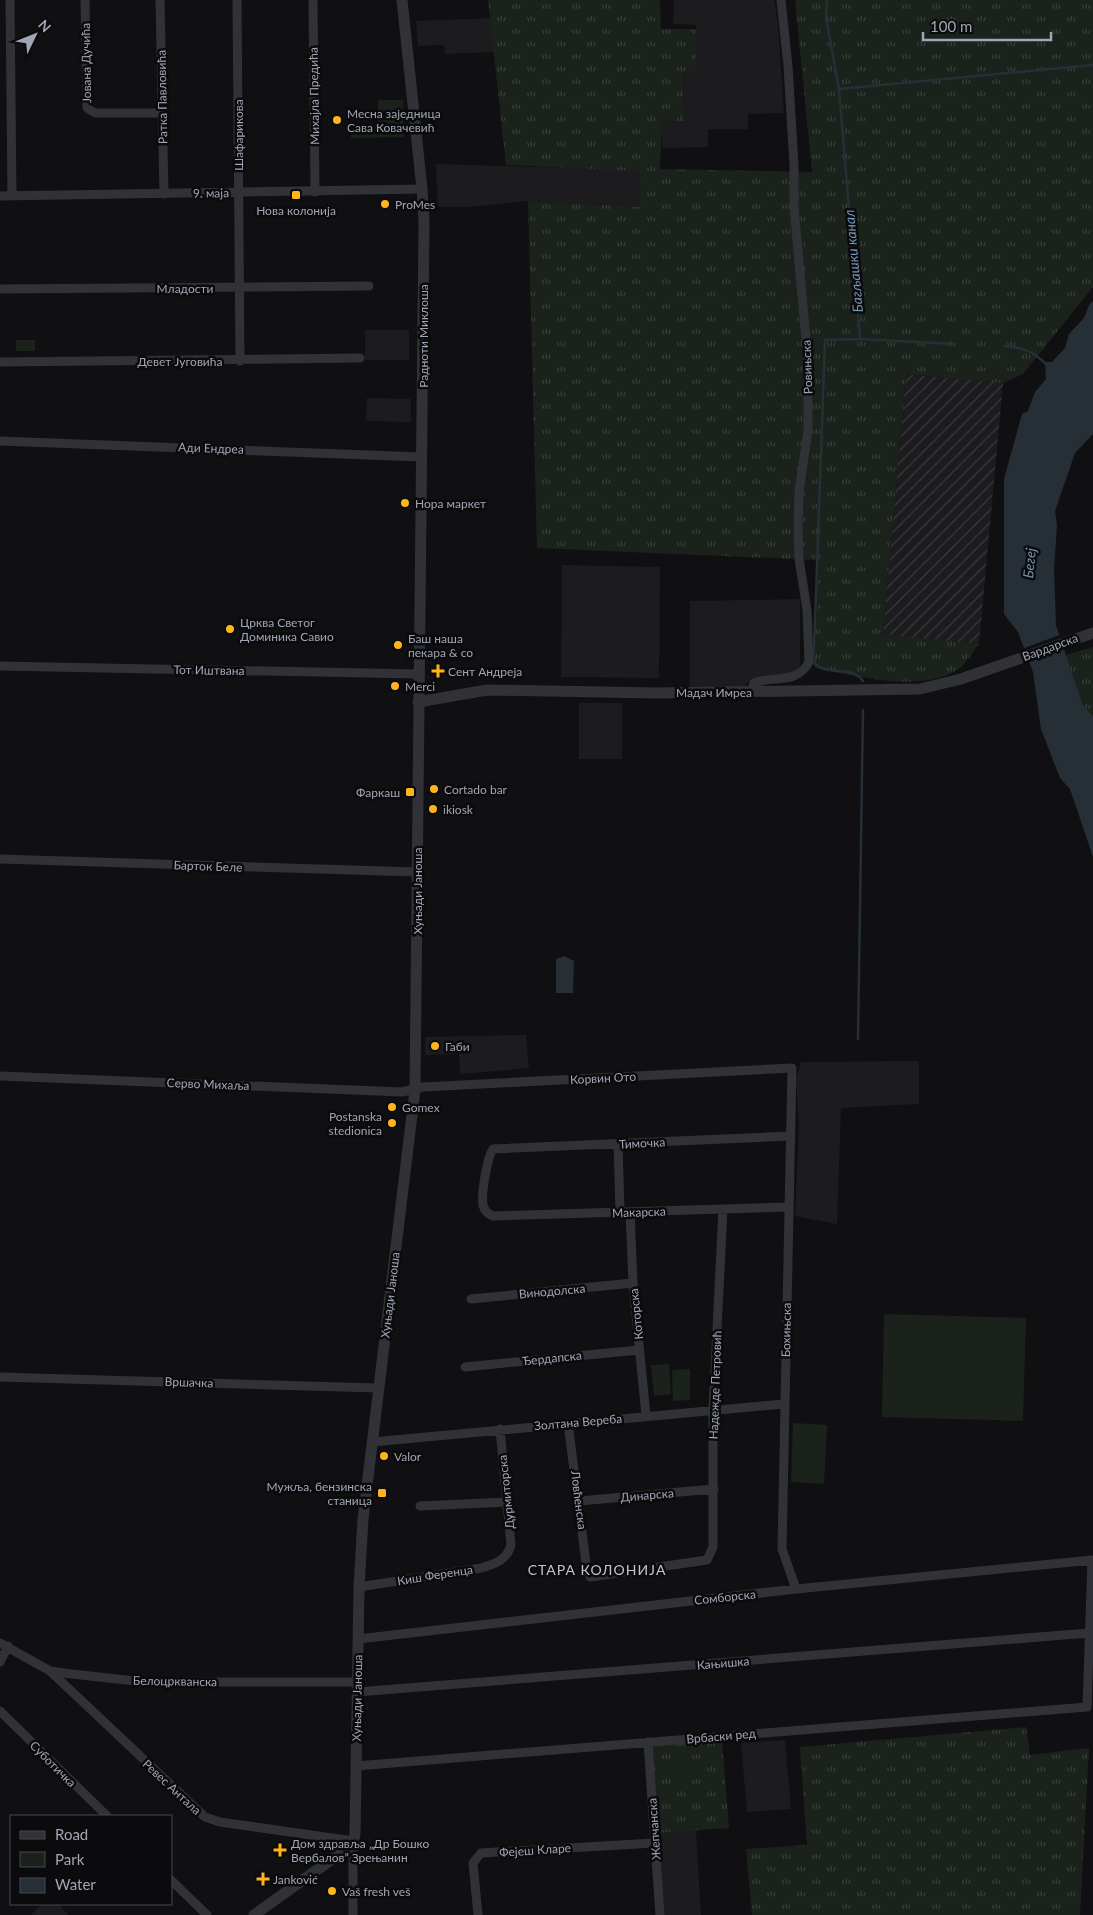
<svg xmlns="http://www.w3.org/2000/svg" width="1093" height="1915" viewBox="0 0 1093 1915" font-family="Lato,sans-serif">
	<defs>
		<pattern id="industrial-furrows" width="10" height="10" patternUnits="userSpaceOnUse" patternTransform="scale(1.25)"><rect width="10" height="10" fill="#1c1c1f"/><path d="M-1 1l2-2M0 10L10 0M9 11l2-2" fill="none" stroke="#3a3a3d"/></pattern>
		<pattern id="grass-tufts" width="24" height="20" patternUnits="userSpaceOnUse" patternTransform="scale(1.25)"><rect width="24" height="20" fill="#1a221b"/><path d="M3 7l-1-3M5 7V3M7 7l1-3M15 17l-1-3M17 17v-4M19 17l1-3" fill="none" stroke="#383f3a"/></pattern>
	</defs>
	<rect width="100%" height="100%" fill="#101012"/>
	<path fill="#1c1c1f" d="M674 0H774L778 24 784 113 748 114V129H708V147L662 148V121H684L683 71H696V25L673 24Z
		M493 18 495 52 445 54 444 45 418 46 416 21Z
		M436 164 640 170V207L528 201 469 207H438Z
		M365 330H409V360H365Z
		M367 398 411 399V422L366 421Z
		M562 565 660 567 659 678 561 677Z
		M800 599V671L757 679 748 682 741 690 690 689V601Z
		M579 703H622V759H579Z
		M526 1035 529 1068 460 1074 459 1054 425 1055V1037Z
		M919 1061V1104L841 1108 837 1224 795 1216 799 1124 796 1081 801 1062Z
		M785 1740 791 1809 747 1812 741 1743Z
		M696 1830 701 1915H661L656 1833Z
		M42 1904H58L69 1915H31Z"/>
	<path fill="url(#industrial-furrows)" d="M906 374 1003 383 979 644 883 635Z"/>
	<path fill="url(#grass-tufts)" d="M488 0H660L661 29H696V71L683 72 684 121H662L660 169 812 172 795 0H1093V287L1023 374 1003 383 906 374 883 634 979 644C973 651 967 662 960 668 924 694 855 676 815 668L818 560 537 548 528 201 640 207V171L506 165Z
		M1093 647V716L1083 707 1066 655Z
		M1026 1727 1030 1755 1089 1748 1080 1915H752L746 1849 807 1845 800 1747Z
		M722 1740 729 1828 656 1833 650 1745Z"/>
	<path fill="#1a221b" d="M378 100H403L404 137 351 138V128L378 127Z
		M16 340H35V351H16Z
		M884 1314 1026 1318 1023 1421 882 1417Z
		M669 1364 671 1394 654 1396 651 1365Z
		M690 1369V1400L673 1401 672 1370Z
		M793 1423 827 1425 824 1484 791 1482Z
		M689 1747 692 1772 674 1773 672 1749Z"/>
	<path fill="#262f36" d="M1093 301V434L1075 453 1055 511 1057 525 1054 569 1056 625 1083 706 1093 716V857L1070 789 1060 778 1041 729 1033 672 1018 632 1004 614V479L1022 414 1028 411 1035 392 1046 379 1045 362H1052L1065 348 1069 334 1084 318 1089 305Z
		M564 956 574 961 573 993H556V959Z"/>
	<path fill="#101012" d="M1062 634 1066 649 1027 663 1022 649Z"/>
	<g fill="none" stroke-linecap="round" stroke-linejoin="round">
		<path stroke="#262f36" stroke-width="2.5" d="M827 0 826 18 839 89 860 339 955 344
			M839 89 1093 65
			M860 339 825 340 814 651 815 664C830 677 851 664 863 681
			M1005 346C1023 348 1033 351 1046 364
			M858 1039 863 710"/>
		<path stroke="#313237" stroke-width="9" d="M10 0 12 196
			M85 0 87 108 95 113H162
			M160 0 164 194
			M237 0 240 361
			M313 0 315 192
			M0 196 422 189
			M0 289 369 286
			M0 362 360 358
			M0 441 422 457
			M0 666 418 674
			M751 692 754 683C774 675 797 685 809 662L807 610 799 559 798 528 799 491 808 431V361L794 207V165L788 66 781 0
			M0 859 417 872
			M0 1076 402 1092 423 1087 792 1068 782 1549 796 1589
			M618 1144 620 1212
			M789 1207 493 1216C488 1214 484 1210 483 1205 481 1194 487 1158 493 1149L790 1136
			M630 1212 633 1283 646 1416
			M471 1299 633 1283
			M465 1367 639 1350
			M0 1377 378 1388
			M568 1423 587 1571 590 1577 707 1560 713 1547V1409L723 1209
			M372 1442 784 1404
			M579 1501 714 1489
			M420 1506 507 1502
			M359 1587 481 1568C495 1564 507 1560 511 1545L500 1429
			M0 1643 50 1671 72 1674 144 1682H357
			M0 1662 8 1646
			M50 1671 205 1817 220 1822 353 1841V1915
			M357 1692 1089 1633
			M0 1711 107 1816
			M648 1742 660 1915
			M356 1766 1087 1707 1092 1560 796 1589 358 1639
			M171 1880 207 1915
			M478 1915 473 1863 481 1853 654 1843"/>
		<path stroke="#313237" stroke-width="11" d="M418 702 487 690 657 693 920 689 961 679 1093 633
			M254 1915 342 1852 353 1841 355 1835 359 1587 363 1519 415 1090 424 222 422 189 402 0"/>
	</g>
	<g fill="#ffb41b" stroke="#0b0b0d" stroke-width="2">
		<circle cx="337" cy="120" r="5"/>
		<rect x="291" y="190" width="10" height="10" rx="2.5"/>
		<circle cx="385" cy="204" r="5"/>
		<circle cx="405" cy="503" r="5"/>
		<circle cx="230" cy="629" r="5"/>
		<circle cx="398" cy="645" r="5"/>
		<path d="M435.5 663.5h5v5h5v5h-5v5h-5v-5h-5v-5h5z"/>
		<circle cx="395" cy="686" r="5"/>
		<circle cx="434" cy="789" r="5"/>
		<rect x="405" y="787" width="10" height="10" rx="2.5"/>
		<circle cx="433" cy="809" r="5"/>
		<circle cx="435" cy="1046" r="5"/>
		<circle cx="392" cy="1107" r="5"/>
		<circle cx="392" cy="1123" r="5"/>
		<circle cx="384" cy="1456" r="5"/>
		<rect x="377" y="1488" width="10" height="10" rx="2.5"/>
		<path d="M277.5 1842.5h5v5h5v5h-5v5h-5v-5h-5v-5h5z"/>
		<path d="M260.5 1871.5h5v5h5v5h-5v5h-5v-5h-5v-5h5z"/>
		<circle cx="332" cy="1891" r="5"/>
	</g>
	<g text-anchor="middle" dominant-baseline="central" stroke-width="5" stroke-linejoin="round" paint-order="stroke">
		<g font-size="12" fill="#a0a6b4" stroke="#0b0b0d">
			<text transform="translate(86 63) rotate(-91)">Јована Дучића</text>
			<text transform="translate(314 96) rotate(-91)">Михајла Предића</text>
			<text transform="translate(162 97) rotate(-91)">Ратка Павловића</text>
			<text transform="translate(238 135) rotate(-90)">Шафарикова</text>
			<text transform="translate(211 193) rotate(-1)">9. маја</text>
			<text x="185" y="288">Младости</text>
			<text transform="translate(423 336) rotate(-90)">Радноти Миклоша</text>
			<text x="180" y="361">Девет Југовића</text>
			<text transform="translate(807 367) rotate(-92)">Ровињска</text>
			<text transform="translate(211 448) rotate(2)">Ади Ендреа</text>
			<text transform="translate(1050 647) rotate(-20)">Вардарска</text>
			<text transform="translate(209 670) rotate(1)">Тот Иштвана</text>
			<text x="714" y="692">Мадач Имреа</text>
			<text transform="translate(208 866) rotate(2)">Барток Беле</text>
			<text transform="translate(417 891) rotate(-90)">Хуњади Јаноша</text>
			<text transform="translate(603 1078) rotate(-3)">Корвин Ото</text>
			<text transform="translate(208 1084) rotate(2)">Серво Михаља</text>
			<text transform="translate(642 1143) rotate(-3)">Тимочка</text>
			<text transform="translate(639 1212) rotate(-2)">Макарска</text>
			<text transform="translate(552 1291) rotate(-5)">Винодолска</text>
			<text transform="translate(390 1295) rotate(-83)">Хуњади Јаноша</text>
			<text transform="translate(636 1314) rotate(-96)">Которска</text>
			<text transform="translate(786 1330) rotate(-89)">Бохињска</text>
			<text transform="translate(552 1358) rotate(-6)">Ђердапска</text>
			<text transform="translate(189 1382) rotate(2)">Вршачка</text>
			<text transform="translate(715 1385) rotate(-88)">Надежде Петровић</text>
			<text transform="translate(578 1422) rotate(-5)">Золтана Вереба</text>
			<text transform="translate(506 1492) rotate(-96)">Дурмиторска</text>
			<text transform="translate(647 1495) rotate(-5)">Динарска</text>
			<text transform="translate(579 1500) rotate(83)">Ловћенска</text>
			<text transform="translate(435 1575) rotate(-9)">Киш Ференца</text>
			<text transform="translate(725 1597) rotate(-6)">Сомборска</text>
			<text transform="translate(723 1663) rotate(-5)">Кањишка</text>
			<text transform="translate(175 1681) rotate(1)">Белоцркванска</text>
			<text transform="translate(357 1698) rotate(-89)">Хуњади Јаноша</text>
			<text transform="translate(721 1736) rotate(-5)">Врбаски ред</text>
			<text transform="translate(53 1764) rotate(45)">Суботичка</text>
			<text transform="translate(172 1787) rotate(43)">Ревес Антала</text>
			<text transform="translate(654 1829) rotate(-94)">Жепчанска</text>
			<text transform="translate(535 1850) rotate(-4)">Фејеш Кларе</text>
		</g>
		<g font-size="12" fill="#a0a6b4" stroke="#0b0b0d" text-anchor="start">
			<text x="347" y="113">Месна заједница<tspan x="347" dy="14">Сава Ковачевић</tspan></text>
			<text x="395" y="204">ProMes</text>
			<text x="296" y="210" text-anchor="middle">Нова колонија</text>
			<text x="415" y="503">Нора маркет</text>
			<text x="240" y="622">Црква Светог<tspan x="240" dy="14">Доминика Савио</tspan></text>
			<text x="408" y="638">Баш наша<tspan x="408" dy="14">пекара &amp; co</tspan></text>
			<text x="448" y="671">Сент Андреја</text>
			<text x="405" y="686">Merci</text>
			<text x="444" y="789">Cortado bar</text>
			<text x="400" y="792" text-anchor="end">Фаркаш</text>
			<text x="443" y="809">ikiosk</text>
			<text x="445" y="1046">Габи</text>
			<text x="402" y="1107">Gomex</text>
			<text x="382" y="1116" text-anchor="end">Postanska<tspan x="382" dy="14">stedionica</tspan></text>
			<text x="394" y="1456">Valor</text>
			<text x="372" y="1486" text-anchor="end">Мужља, бензинска<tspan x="372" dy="14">станица</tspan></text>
			<text x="291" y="1843">Дом здравља „Др Бошко<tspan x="291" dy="14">Вербалов” Зрењанин</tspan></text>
			<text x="273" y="1879">Janković</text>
			<text x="342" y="1891">Vaš fresh veš</text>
		</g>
		<g font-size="14" font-style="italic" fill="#7394b2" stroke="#0b0b0d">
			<text transform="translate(853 261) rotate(-95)">Багљашки канал</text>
			<text transform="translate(1029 563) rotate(-84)">Бегеј</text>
		</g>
		<g font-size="14" letter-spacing="1" fill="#c1c5cf" stroke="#0b0b0d">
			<text x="597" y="1569">СТАРА КОЛОНИЈА</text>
		</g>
	</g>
	<rect x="10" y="1815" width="162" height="90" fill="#0b0b0d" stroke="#474950"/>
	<rect x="20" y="1831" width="25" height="8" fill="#313237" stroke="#474950"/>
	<text x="55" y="1840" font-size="15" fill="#a0a6b4">Road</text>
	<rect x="20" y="1852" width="25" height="15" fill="#1a221b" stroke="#474950"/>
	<text x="55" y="1865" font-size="15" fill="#a0a6b4">Park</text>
	<rect x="20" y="1878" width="25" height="15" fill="#262f36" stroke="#474950"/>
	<text x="55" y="1890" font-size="15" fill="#a0a6b4">Water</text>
	<g transform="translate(35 35) rotate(47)" stroke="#0b0b0d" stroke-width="4" paint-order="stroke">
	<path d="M0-4L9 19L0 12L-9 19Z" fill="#a0a6b4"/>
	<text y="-8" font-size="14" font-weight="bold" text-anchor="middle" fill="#a0a6b4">N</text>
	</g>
	<path d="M923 32v8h128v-8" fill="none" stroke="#a0a6b4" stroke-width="2.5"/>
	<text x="930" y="32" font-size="15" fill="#a0a6b4" stroke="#0b0b0d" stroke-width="4" paint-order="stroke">100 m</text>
</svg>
